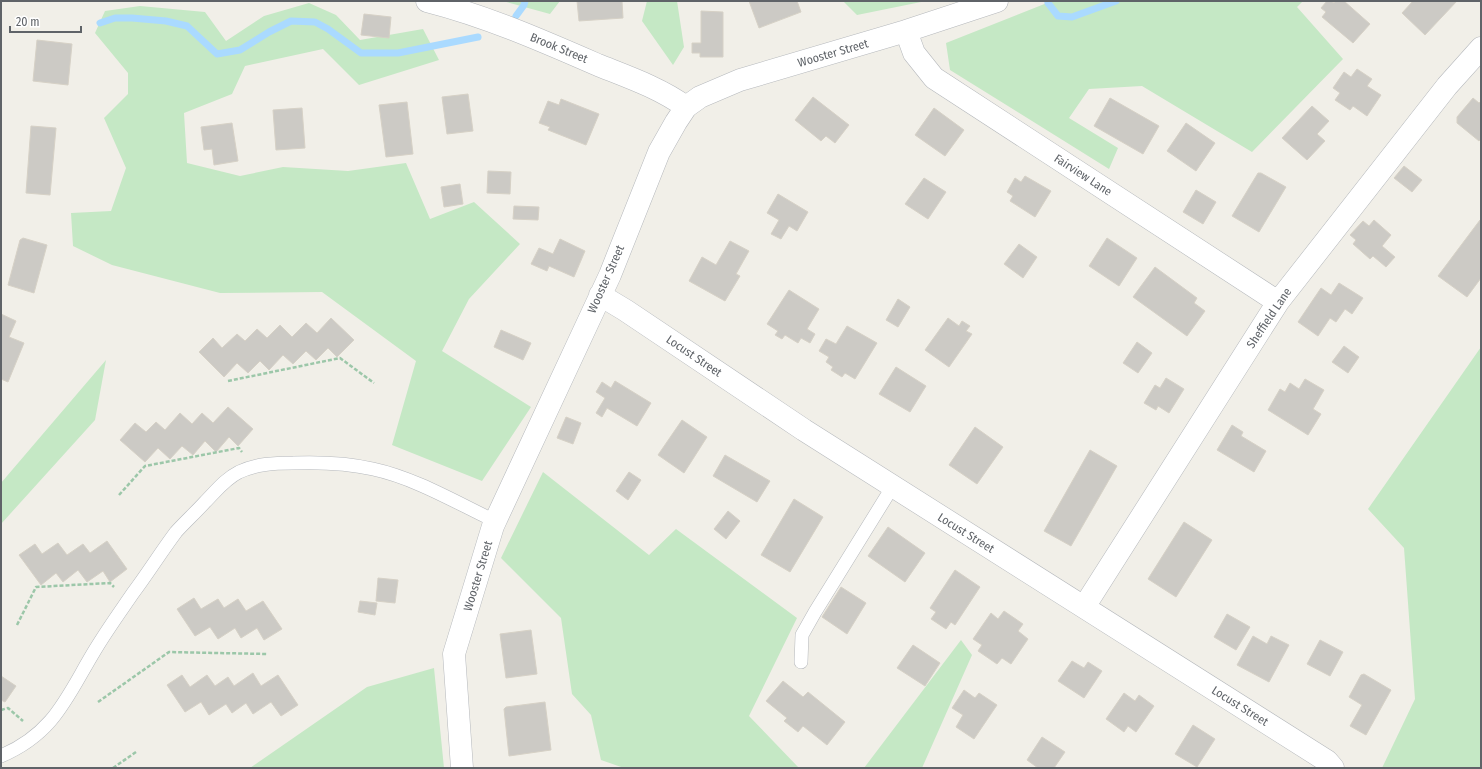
<svg xmlns="http://www.w3.org/2000/svg" width="1482" height="769" viewBox="0 0 1482 769" font-family="'Fira Sans Condensed',sans-serif">
	<rect width="100%" height="100%" fill="#f1efe8"/>
	<path fill="#c5e8c5" d="M503 1H560L550 14Z
		M647 1H677L684 47 673 65 642 21Z
		M843 1H926L857 15Z
		M1052 1H1303L1297 7 1343 59 1252 152 1142 86 1089 89 1069 118 1118 148 1109 169 950 70 946 43Z
		M309 3 336 15 360 40 423 29 439 60 359 85 323 49 245 66 232 94 184 113 187 163 240 176 283 167 348 171 406 163 430 219 474 202 520 244 469 299 442 351 531 407 482 481 392 445 416 361 322 292 220 293 112 265 73 246 71 213 111 211 126 168 104 118 128 94V73L95 33 105 11 140 6 205 12 226 41 264 16Z
		M1481 347V768H1382L1415 699 1404 548 1368 509Z
		M106 360 95 420 1 524V483Z
		M543 472 649 555 676 529 797 618 749 716 799 768H624L601 760 591 715 572 694 561 618 501 558Z
		M961 640 972 655 922 768H864Z
		M434 668 444 768H250L367 687Z"/>
	<g fill="none" stroke-linecap="round" stroke-linejoin="round">
		<path stroke="#aadaff" stroke-width="7" d="M1048 3 1058 16 1072 17 1116 1
			M516 16 524 5 525 1
			M100 23 115 18H132L166 21 187 26 217 54 240 50 269 32 291 21 315 22 328 29 361 53H398L478 37"/>
	</g>
	<path fill="#cccac5" stroke="#d6d1c6" d="M577 1H622L623 18 579 21Z
		M749 1H797L801 12 759 28Z
		M1327 1H1331L1334 3 1336 1H1344L1370 24 1353 43 1322 17 1326 12 1321 8Z
		M1413 1H1457L1425 35 1402 13Z
		M701 11 723 12V57H700V53H692V43H701Z
		M364 14 391 17 389 38 361 35Z
		M37 40 72 44 68 85 33 81Z
		M1357 69 1372 79 1367 86 1381 95 1367 116 1353 106 1350 110 1335 100 1340 93 1333 88 1344 72 1351 77Z
		M468 94 473 131 447 134 442 97Z
		M813 97 849 125 835 143 826 136 821 141 795 120Z
		M1110 98 1159 126 1143 154 1094 126Z
		M1473 98 1479 103 1481 101V139L1479 141 1457 123V117Z
		M561 99 599 114 586 145 548 130 550 127 539 123 548 101 559 105Z
		M407 102 413 154 386 157 379 105Z
		M1312 106 1329 121 1317 134 1325 141 1307 160 1282 138Z
		M302 108 305 148 276 150 273 110Z
		M934 108 964 130 945 156 915 135Z
		M232 123 238 161 214 165 212 149 204 150 201 127Z
		M1186 123 1215 143 1196 171 1167 151Z
		M31 126 56 128 50 195 26 193Z
		M1404 166 1422 180 1412 192 1394 178Z
		M488 171 511 172 510 194 487 193Z
		M1258 173H1261L1286 187 1259 232 1232 216Z
		M1025 176 1051 191 1035 217 1010 201 1013 196 1007 192 1015 178 1021 182Z
		M924 178 946 192 928 219 905 204Z
		M460 184 463 204 444 207 441 187Z
		M1196 190 1216 202 1203 224 1183 212Z
		M778 194 808 212 797 231 789 226 781 239 771 234 779 220 767 213Z
		M514 206 539 207 538 220 513 219Z
		M1374 220 1391 235 1382 246 1395 257 1386 267 1373 256 1370 259 1353 244 1356 240 1350 235 1363 221 1369 226Z
		M1480 220 1481 221V278L1467 297 1438 276Z
		M23 238 47 245 34 293 8 285 20 240Z
		M1107 238 1137 258 1119 286 1089 266Z
		M560 239 585 251 574 277 549 266 547 271 531 264 539 248 553 254Z
		M730 241 749 251 736 274 740 276 725 301 689 281 702 257 716 265Z
		M1019 244 1037 257 1023 278 1004 264Z
		M1155 267 1197 298 1194 303 1205 311 1187 336 1133 297Z
		M1339 283 1363 298 1352 314 1345 309 1336 322 1330 318 1318 336 1298 322 1321 288 1331 295Z
		M789 290 819 309 807 329 815 334 810 343 801 338 798 343 785 335 782 339 775 335 778 331 767 324Z
		M898 299 910 307 898 327 886 320Z
		M1 314 16 321 9 337 24 343 8 382 1 379Z
		M331 318 354 340 337 357 328 348 316 360 306 351 293 364 283 355 269 370 260 361 248 373 237 363 224 377 199 352 213 338 222 348 237 334 245 341 257 329 267 338 280 325 292 337 306 323 317 333Z
		M948 318 959 326 962 321 970 326 966 331 972 334 949 367 925 350Z
		M847 326 877 343 855 379 845 373 842 377 831 370 833 367 826 362 829 357 819 351 826 339 836 344Z
		M501 330 531 343 523 360 494 347Z
		M1137 342 1152 353 1138 373 1123 363Z
		M1344 346 1359 357 1348 373 1332 362Z
		M896 367 926 386 910 412 879 394Z
		M1166 378 1184 389 1169 413 1158 406 1156 410 1144 403 1155 385 1160 388Z
		M1305 379 1324 390 1313 409 1321 414 1308 435 1268 410 1280 389 1285 392 1290 383 1299 389Z
		M615 381 651 403 637 426 607 408 602 417 596 413 605 398 596 392 602 382 611 388Z
		M228 407 253 429 238 446 229 437 216 452 205 441 193 455 182 446 170 459 158 448 145 462 120 440 135 423 146 432 156 422 165 430 180 413 192 424 202 413 213 423Z
		M566 417 581 423 573 444 557 438Z
		M682 420 707 437 684 473 658 455Z
		M1232 425 1243 432 1241 436 1266 451 1254 472 1217 450Z
		M975 427 1003 447 977 484 949 465Z
		M1090 450 1117 466 1071 546 1044 531Z
		M725 455 770 481 757 502 713 476Z
		M629 472 641 480 628 500 616 491Z
		M794 499 823 517 790 572 761 555Z
		M728 511 740 521 726 539 714 529Z
		M1184 522 1212 540 1176 597 1148 579Z
		M888 527 925 553 905 582 868 556Z
		M107 541 127 569 110 582 103 571 87 582 78 570 63 582 56 573 41 585 19 555 35 544 42 554 58 543 67 555 83 544 90 553Z
		M955 570 980 587 955 625 951 622 946 629 931 619 936 612 930 608Z
		M378 578 398 580 395 603 376 601Z
		M841 587 866 603 847 634 822 617Z
		M194 598 201 609 218 599 224 608 238 599 246 611 263 601 282 629 264 640 257 628 241 638 235 628 218 639 210 627 195 636 177 609Z
		M360 601 377 603 375 615 358 612Z
		M1004 611 1023 624 1018 631 1028 639 1011 664 1002 658 997 664 978 651 982 645 973 639 991 613 998 619Z
		M1227 614 1250 627 1236 650 1214 637Z
		M531 630 537 674 506 678 500 634Z
		M1253 636 1267 644 1271 636 1289 645 1269 682 1237 665Z
		M1320 640 1343 652 1330 676 1307 664Z
		M913 645 940 663 925 686 897 668Z
		M1072 661 1084 668 1088 662 1102 671 1084 698 1058 681Z
		M253 673 261 686 278 675 298 705 281 716 271 702 253 714 246 703 232 713 226 704 209 715 201 702 185 712 167 685 182 675 190 687 207 675 215 686 228 677 234 686Z
		M1364 674 1391 690 1366 735 1350 726 1362 705 1349 697 1361 675Z
		M1 676 16 686 5 702 1 700Z
		M783 681 803 697 808 692 845 722 827 745 803 726 798 732 784 721 787 718 766 701Z
		M964 690 975 698 979 693 997 705 974 739 956 727 963 715 952 708Z
		M1124 693 1135 701 1139 695 1154 706 1136 732 1128 726 1124 732 1106 719Z
		M545 702 551 750 509 756 504 709 506 707Z
		M1193 725 1215 739 1197 767 1175 754Z
		M1042 737 1065 752 1054 768H1038L1027 760Z"/>
	<g fill="none" stroke-linecap="round" stroke-linejoin="round">
		<defs>
			<path id="service" d="M801 662 802 635 815 612 893 486
				M1 756C55 733 67 696 95 650 107 630 120 612 133 593 148 573 161 552 176 532 185 522 196 512 205 502 216 491 225 479 239 472 256 464 274 463 293 463 320 462 347 463 373 469 415 478 457 503 495 521"/>
			<path id="minor" d="M427 1C486 16 543 41 598 65 628 77 660 88 686 107
				M906 31 914 53 934 78 1278 302
				M600 295 625 310 804 430 1327 761 1333 768
				M1084 607 1278 302 1447 86 1481 48
				M462 768 454 654 493 526 610 275 659 152 676 122 686 107 700 97 740 80 906 31 997 1"/>
		</defs>
		<use href="#service" stroke="#b5b8bc" stroke-width="14"/>
		<use href="#minor" stroke="#b5b8bc" stroke-width="23"/>
		<path stroke="#9cc7a9" stroke-width="2.5" stroke-dasharray="4 2" stroke-linecap="butt" d="M228 381 340 358 374 383
			M119 495 145 466 239 448 242 452
			M17 625 36 587 110 583 114 587
			M98 702 169 652 267 654
			M1 710 8 708 23 721
			M113 768 136 752"/>
		<use href="#service" stroke="#fff" stroke-width="13"/>
		<use href="#minor" stroke="#fff" stroke-width="22"/>
	</g>
	<g text-anchor="middle" dominant-baseline="central" stroke-width="3.5" stroke-linejoin="round" paint-order="stroke">
		<g font-size="12" fill="#5f6368" stroke="#fff">
			<text transform="translate(559 48) rotate(22)">Brook Street</text>
			<text transform="translate(833 53) rotate(-16)">Wooster Street</text>
			<text transform="translate(1083 175) rotate(33)">Fairview Lane</text>
			<text transform="translate(606 279) rotate(-66)">Wooster Street</text>
			<text transform="translate(1269 318) rotate(-56)">Sheffield Lane</text>
			<text transform="translate(694 356) rotate(34)">Locust Street</text>
			<text transform="translate(966 533) rotate(32)">Locust Street</text>
			<text transform="translate(478 576) rotate(-73)">Wooster Street</text>
			<text transform="translate(1240 706) rotate(32)">Locust Street</text>
		</g>
	</g>
	<rect width="1482" height="769" fill="none" stroke="#5f6368" stroke-width="4"/>
	<path d="M10 26v6h71v-6" fill="none" stroke="#5f6368" stroke-width="2"/>
	<text x="16" y="26" font-size="12" fill="#5f6368" stroke="#ffffff" stroke-width="3" paint-order="stroke">20 m</text>
</svg>
